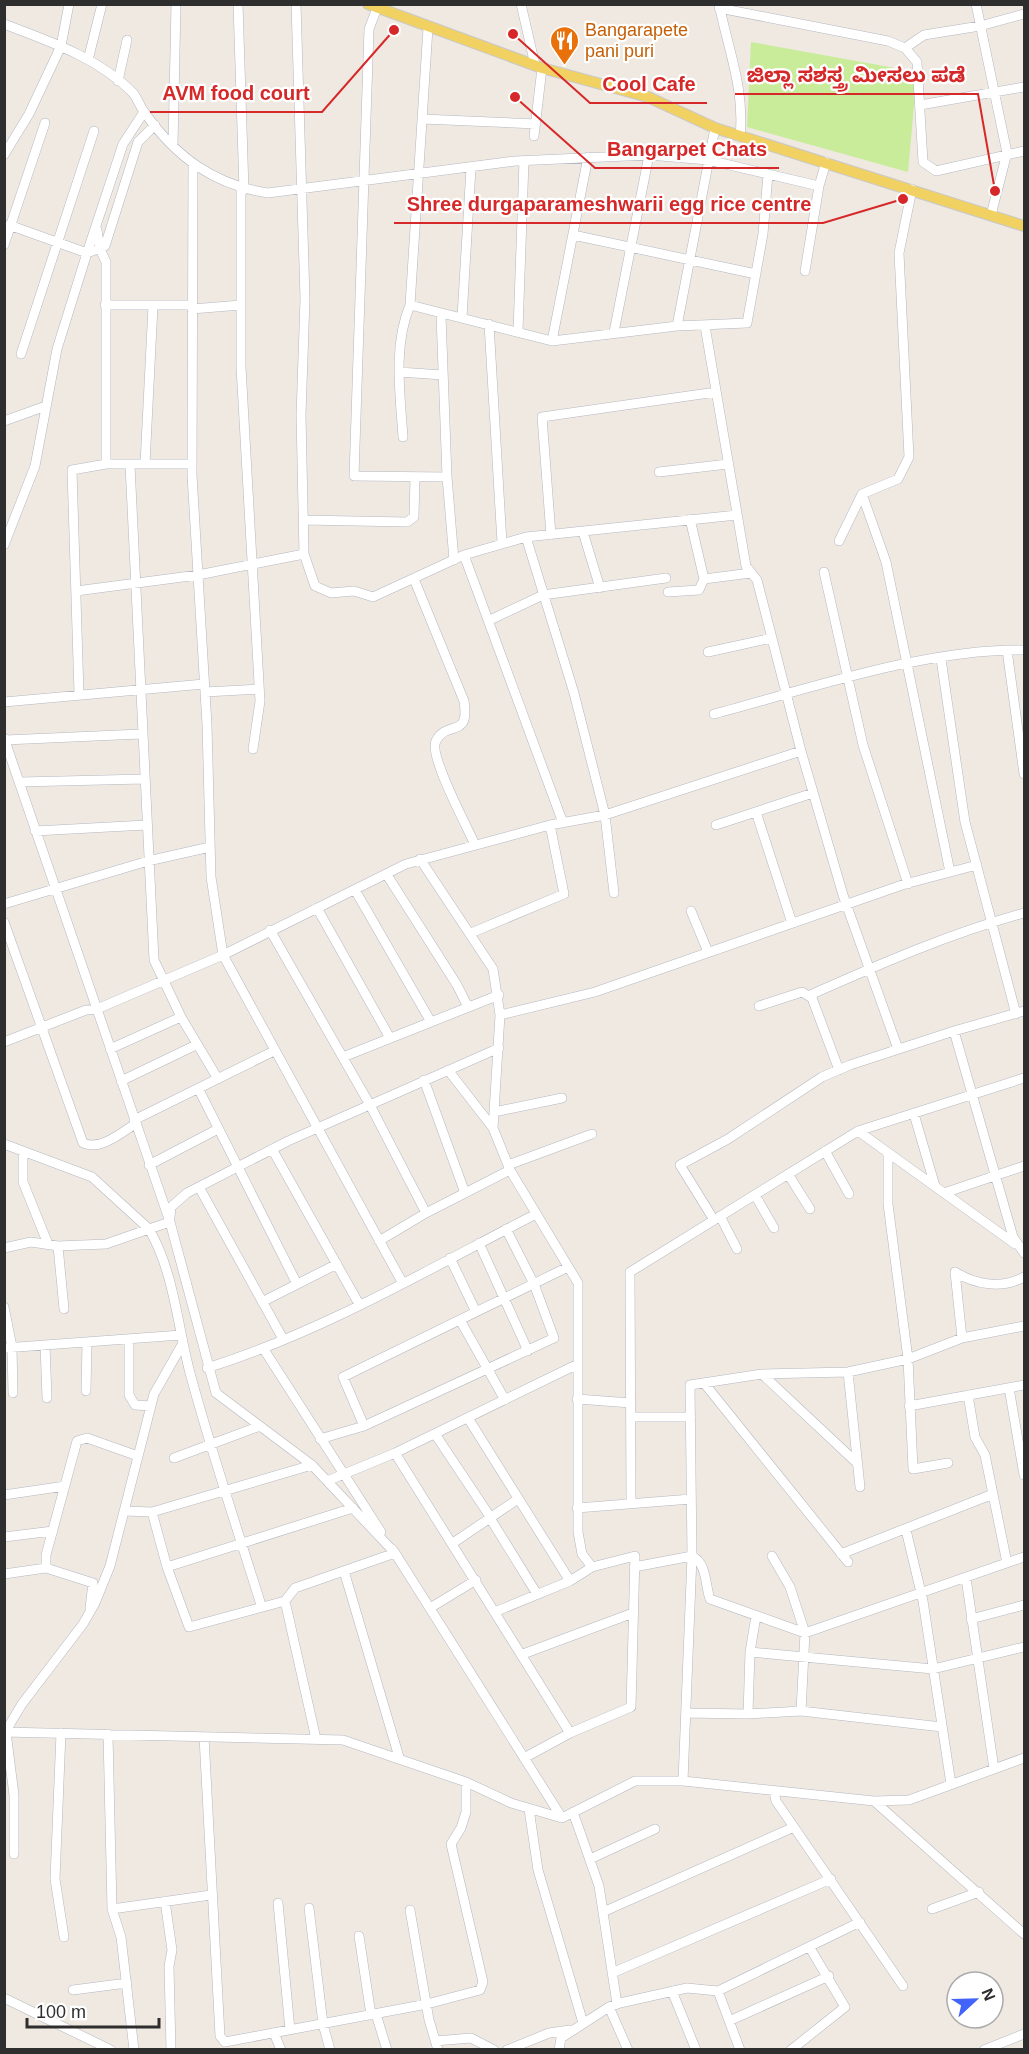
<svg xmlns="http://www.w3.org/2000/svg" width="1029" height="2054" viewBox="0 0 1029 2054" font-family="Arial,'Noto Sans Kannada',sans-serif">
	<rect width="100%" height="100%" fill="#efe9e1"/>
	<path fill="#c9ec9a" d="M751 42 917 72 908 172 747 127Z"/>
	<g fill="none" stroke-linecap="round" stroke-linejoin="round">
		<defs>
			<path id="minor" d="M238 4 244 190
				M296 4 305 299 301 415 304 554 315 586 331 593 354 591 373 597 464 555 526 537 737 515
				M521 4 535 65
				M719 4C728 49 745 90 740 136
				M976 4 1007 153 991 215
				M377 8 369 29 354 476 447 477
				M719 8 888 41 905 48 917 62 923 162 936 171 1024 151
				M4 24C49 41 99 58 133 93 138 99 140 107 145 113 176 157 214 185 268 193L515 161 649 155 708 160 819 186 826 162
				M905 48 924 35 980 26 1024 14
				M88 60 102 4
				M118 81 127 40
				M920 105 1024 87
				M422 119 536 124
				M534 136 542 68
				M173 145 176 4
				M4 155 29 114 61 46 69 4
				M193 166 192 475 207 725 211 877 223 955 402 1282
				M241 189V367L260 701 253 749
				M9 225 87 253 105 246 138 142 155 125
				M97 230 100 249 106 262V464
				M573 235 756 274
				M4 245 45 123
				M805 271 819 186
				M105 305H192
				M410 305 552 341 677 326 747 323 763 234 768 174
				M192 309 241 305
				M441 315 447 477 454 560
				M462 317 471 168
				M489 324 502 543
				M677 326 715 128
				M705 326 746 566 757 580 801 751 843 895 898 1049
				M518 331 524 161
				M614 332 649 155
				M552 341 588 157
				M21 354 94 131
				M399 372 443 375
				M4 421 46 406
				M403 437C400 393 393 346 410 305L428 28
				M145 464 153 306
				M130 465 154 960 181 1017 218 1079
				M659 472 728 464
				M862 494 886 562 950 872
				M303 520 407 522 414 517 415 477
				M583 532 600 588
				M551 535 542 417 716 392
				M526 537 574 693 605 815 614 893
				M839 541 862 494 898 479 909 457 899 253 912 189
				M4 545 35 466 57 349 87 253 123 144 144 112
				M464 555 563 823
				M824 572 863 745 908 884
				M414 579 464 701C470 740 447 719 436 741 428 755 468 828 475 845
				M704 579 751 573
				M76 591 198 575 304 554
				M668 592 699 590 704 579 690 519
				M490 620 543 595 666 578
				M1007 650 1024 774
				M708 652 772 638
				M941 659 965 822 1016 1014
				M205 692 259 689
				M79 694 72 470 106 464H192
				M4 702 204 684
				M714 714C808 689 928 648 1024 650
				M4 738 170 1222 216 1393 312 1465 395 1553 562 1818
				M5 740 141 734
				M20 782 144 779
				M756 812 792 923
				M716 825 813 793
				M35 831 146 825
				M420 859 493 969 500 1015 493 1128
				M387 875 457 985 468 1007
				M355 890 431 1022
				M4 904 148 861 210 847
				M317 908 390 1038
				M691 911 708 952
				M4 922 83 1143C100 1151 121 1133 135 1124
				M270 930 370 1105 426 1213
				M471 933 564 894 550 825
				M810 995C880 964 951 933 1024 913
				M759 1006 802 992 812 998 839 1070
				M500 1015 595 992 905 884 977 865
				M954 1031 1013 1237 1024 1253
				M4 1042 86 1010 97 1009 223 955 406 864 550 825 605 815 801 751
				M110 1049 181 1017
				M343 1057 499 995
				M448 1070 493 1128 510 1170 578 1283V1532L582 1554 592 1567
				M424 1080 465 1193
				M121 1081 196 1045
				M199 1090 297 1284
				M494 1112 562 1098
				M914 1114 935 1186
				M134 1120 274 1051
				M858 1131 1015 1244
				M4 1144 92 1177 149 1229 170 1222
				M272 1149 359 1304
				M825 1151 849 1194
				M23 1153V1182L48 1244
				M888 1153V1204L908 1359 913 1469 948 1463
				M149 1165 218 1129
				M508 1165 592 1134
				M788 1174 810 1209
				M199 1187 283 1339
				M944 1193 1024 1166
				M755 1195 774 1228
				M720 1216 737 1249
				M170 1217 171 1207 187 1193 288 1141 499 1048
				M714 1220 680 1165 728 1139 822 1077 850 1065 954 1031 1024 1011
				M379 1241 426 1213 510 1170
				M479 1243 528 1351
				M58 1246 64 1309
				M4 1248 31 1242 58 1246 106 1244 149 1229C174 1272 177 1324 190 1373 211 1451 237 1528 261 1605
				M450 1258 476 1312
				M955 1272C976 1285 1002 1289 1024 1277
				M955 1272 962 1338
				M262 1302 337 1264
				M4 1307 12 1347 13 1393
				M460 1320 505 1400
				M129 1339V1395L135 1405 151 1406
				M45 1345 47 1398
				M4 1348 181 1335
				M263 1348 381 1532
				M207 1368C322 1332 429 1269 536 1214
				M848 1372 860 1487
				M762 1374 858 1464
				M704 1383 848 1562
				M1009 1388 1024 1475
				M86 1391 87 1342
				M968 1395 975 1437 985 1455 1007 1563
				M577 1399 631 1403
				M909 1406 1024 1385
				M631 1417H691
				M468 1418 570 1581
				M364 1426 343 1377 568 1267
				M435 1434 491 1518
				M320 1439 364 1426 554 1338 534 1284 506 1229
				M395 1453 570 1733
				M174 1458 260 1426
				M327 1481 395 1453 578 1364
				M4 1495 65 1486
				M631 1502 630 1272 858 1131 1024 1078
				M577 1508 691 1499
				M125 1511 152 1512 312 1465
				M152 1512 167 1567 189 1627 285 1601 295 1588 395 1553 392 1549
				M490 1518 537 1594
				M906 1530 923 1601 951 1784
				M4 1537 53 1531
				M453 1543 518 1499
				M841 1554 993 1494
				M772 1556 790 1587 805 1633 801 1711
				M167 1567 353 1508
				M634 1567 692 1556C707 1563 705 1585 710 1599L805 1633 1024 1557
				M46 1568V1555L77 1441 87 1438 138 1456
				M344 1571 399 1757
				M4 1574 46 1568 93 1583 90 1608
				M966 1578 994 1769
				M285 1601 316 1739
				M430 1608 476 1580
				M497 1611 570 1581 592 1567 635 1556 631 1707 570 1733 524 1758
				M971 1619 1024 1605
				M750 1652 933 1669 1024 1647
				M523 1654 633 1613
				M686 1713 748 1714 801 1711 942 1727
				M748 1714 750 1652 756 1616
				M4 1732 343 1740 466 1782 511 1803 562 1818 635 1781H683L874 1801 909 1800 1024 1758
				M6 1732 14 1795V1854
				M61 1733 55 1879 64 1937
				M4 1734 22 1704 83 1624 95 1603 110 1566 154 1394 183 1343
				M108 1734 112 1909 121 1937 134 2050
				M204 1737 220 2036 225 2042 427 2004 480 1990 483 1982 451 1844 461 1828 466 1812V1782
				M683 1781 692 1556 690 1385 762 1374 848 1372 908 1359 962 1338 1024 1326
				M774 1792 776 1801 903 1986
				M874 1801 1024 1934
				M529 1809 538 1870 583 2023
				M573 1812 599 1886 617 2004
				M590 1859 655 1829
				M165 1901 172 1950 169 1966 171 2050
				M278 1903 290 2030
				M309 1908 323 2024 330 2050
				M112 1909 211 1895
				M932 1909 979 1892
				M410 1910 429 2020 438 2050
				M603 1912 794 1827
				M359 1936 371 2015
				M612 1973 831 1879
				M73 1990 127 1983
				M672 1991 696 2050
				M718 1991 740 2050
				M4 1998 111 2050
				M609 2007 628 2050
				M376 2014 387 2050
				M729 2021 829 1976
				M274 2033 281 2050
				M435 2041 471 2038 494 2050
				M507 2050 549 2033 570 2030
				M559 2050 561 2038 609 2007 620 2003 687 1988 718 1991 860 1922
				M791 2050 845 2007 810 1948
				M984 2050 1024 2034"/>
			<path id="major" d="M368 4 542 68 648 97 715 128 1024 226"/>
		</defs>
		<use href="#minor" stroke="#b4b7c1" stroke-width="10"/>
		<use href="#major" stroke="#c9c9c9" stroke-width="12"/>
		<use href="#minor" stroke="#fff" stroke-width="9"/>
		<use href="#major" stroke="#f2d163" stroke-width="10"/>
	</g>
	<defs>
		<symbol id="restaurant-pin" viewBox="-11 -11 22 30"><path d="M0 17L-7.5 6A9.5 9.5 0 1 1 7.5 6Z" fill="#e8710a" stroke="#fff"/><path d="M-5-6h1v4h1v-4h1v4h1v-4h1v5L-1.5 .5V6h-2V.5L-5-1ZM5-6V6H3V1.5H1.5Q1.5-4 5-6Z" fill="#fff"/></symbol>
	</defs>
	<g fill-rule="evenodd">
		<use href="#restaurant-pin" x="548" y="24" width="33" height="45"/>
	</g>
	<g text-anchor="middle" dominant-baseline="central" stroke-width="4.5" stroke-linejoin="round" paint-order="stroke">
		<g font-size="18" fill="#c56008" stroke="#fff" text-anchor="start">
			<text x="585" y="30">Bangarapete<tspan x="585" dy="21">pani puri</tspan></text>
		</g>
	</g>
	<path fill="none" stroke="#d62828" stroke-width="2" d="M995 191L978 94H735M513 34L590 103H707M394 30L322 112H150M515 97L595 168H779M903 199L823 223H394"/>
	<g fill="#d62828" stroke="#fff" stroke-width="2">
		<circle cx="995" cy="191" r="6"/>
		<circle cx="513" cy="34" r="6"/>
		<circle cx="394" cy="30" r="6"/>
		<circle cx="515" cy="97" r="6"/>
		<circle cx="903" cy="199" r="6"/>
	</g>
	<g font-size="20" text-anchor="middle" font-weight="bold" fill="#d62828" stroke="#fff" stroke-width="4.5" stroke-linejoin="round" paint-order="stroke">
		<text x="856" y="82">ಜಿಲ್ಲಾ ಸಶಸ್ತ್ರ ಮೀಸಲು ಪಡೆ</text>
		<text x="649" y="91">Cool Cafe</text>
		<text x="236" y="100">AVM food court</text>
		<text x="687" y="156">Bangarpet Chats</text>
		<text x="609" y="211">Shree durgaparameshwarii egg rice centre</text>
	</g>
	<rect width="1029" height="2054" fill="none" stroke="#2e2e2e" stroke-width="12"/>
	<g transform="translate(975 2000) rotate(68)"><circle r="28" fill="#ffffff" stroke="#ababab" stroke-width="1.5"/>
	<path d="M0-4.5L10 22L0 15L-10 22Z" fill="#4264fb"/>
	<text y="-9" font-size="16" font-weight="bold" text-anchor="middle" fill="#2e2e2e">N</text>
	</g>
	<path d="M27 2018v9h132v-9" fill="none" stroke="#2e2e2e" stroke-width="3"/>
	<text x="36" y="2018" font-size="18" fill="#2e2e2e" stroke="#ffffff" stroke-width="4.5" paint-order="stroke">100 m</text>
</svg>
